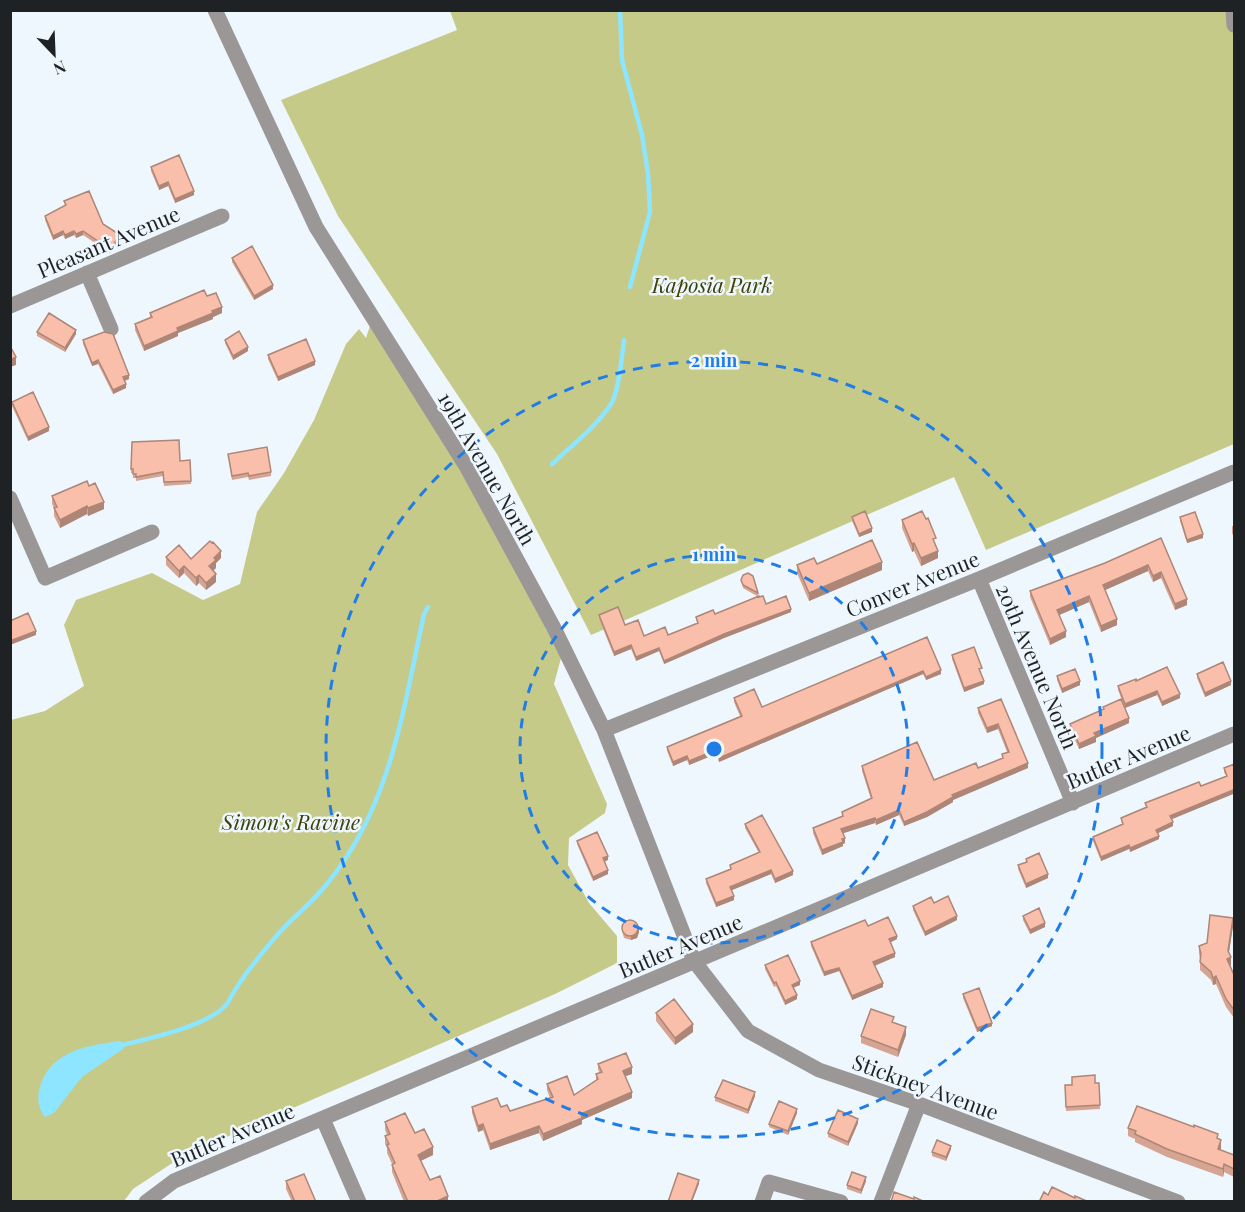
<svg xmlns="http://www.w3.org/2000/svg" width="1245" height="1212" viewBox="0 0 1245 1212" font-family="'Playfair Display',serif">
	<rect width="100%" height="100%" fill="#eef7fd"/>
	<path fill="#c6ca89" d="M450 11H1234V444L986 550 954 477 591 635 497 454 338 216 281 100 457 30Z
		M373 317 564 647 554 684 607 804 605 813 569 838 568 865 589 903 617 936V963L555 994 183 1156 133 1189 124 1201 11 1202V720L45 711 84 686 64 625 76 600 152 573 203 600 240 584 257 512 284 473 314 420 346 344 359 329 366 338Z"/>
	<path fill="#8de5ff" d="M120 1041 124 1044 123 1049 82 1077 54 1113 45 1117C39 1110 37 1100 39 1091 48 1051 85 1046 120 1041Z"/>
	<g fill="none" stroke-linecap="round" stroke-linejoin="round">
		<path stroke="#8de5ff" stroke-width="4.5" d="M620 10 622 60 642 135 648 173 650 212 630 287
			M552 464C571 446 596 427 611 404 619 392 622 355 624 340
			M118 1046C147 1039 204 1027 224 1007 229 1003 230 997 234 992 246 971 263 952 278 934 293 917 312 903 326 885 391 807 403 710 424 614L428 607"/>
		<path stroke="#9b9797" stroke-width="15" d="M215 10 316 227 466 466 554 628 604 730 694 961 748 1031 819 1070 919 1104 1178 1202
			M1233 10 1234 25
			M87 273 111 329
			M10 306 222 216
			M10 498 45 578 152 532
			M979 579 1073 803
			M604 730 979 579 1234 472
			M323 1119 359 1202
			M146 1202 174 1181 1234 734
			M762 1202 769 1182 841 1202
			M881 1202 919 1104"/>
	</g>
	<path fill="#d6a492" d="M151 167 194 195 175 203 168 186 159 190 151 171Z
		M64 201 103 224 120 239 110 253 83 235 76 238 74 235 65 239 63 235 53 240 45 220V216L65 206Z
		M232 258 273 289 254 300 232 262Z
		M207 296 222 313 213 317V319L178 333V336L144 351 135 330V324L150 318V313Z
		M37 332 76 334 65 352 37 336Z
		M83 340 129 379 125 381 126 388 113 394 98 364 92 366 83 344Z
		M225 340 248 351 233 360 225 343Z
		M268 355 315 365 278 381 268 359Z
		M12 402 49 431 28 441 12 406Z
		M132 442 180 461 191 481V484L164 486 163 476 136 481V478H133V473H131Z
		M228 454 271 472V476L249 480 248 477 232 480Z
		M89 486 104 509 88 516 87 514 60 528 54 516V508L52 504V496Z
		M852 517 872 532 859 537 852 521Z
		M1180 517 1203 538 1187 543 1180 521Z
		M902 520 936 546 938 558 921 566 914 551 912 552 902 528Z
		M1232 526H1234V538L1232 533Z
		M1161 538 1187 605 1175 610 1161 578 1153 582 1148 571 1105 590 1117 625 1101 632 1089 602 1059 615 1066 637 1050 645 1030 597V591L1105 563Z
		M166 557 191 559 221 558 216 563V568L213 571 216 582 206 590 199 583 196 586 184 573 179 578 166 565Z
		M817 564 882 570 809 601 797 573V565Z
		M741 580 758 593V596L766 604 791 612 724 638 664 664 659 651 636 661 631 649 614 656 599 619V615L625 625 644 636 668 635 697 623 696 617 715 614 757 596 743 588Z
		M927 637 941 674 926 680 923 674 719 762 716 754 689 765 687 760 673 766 667 751V747L740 716 734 702V698L762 707Z
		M952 655 982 672H981L984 684 964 692 952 659Z
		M1197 674 1231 685 1205 697 1197 678Z
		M1057 676 1080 685 1062 693 1057 680Z
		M1136 681 1180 698 1162 706 1157 695 1125 708 1118 690V686Z
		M1001 699 1028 768 953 800V802L927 817 904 826 899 815 876 825 875 823 843 833 845 843 843 844V846L822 855 813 833V828L842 817V812L871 799 862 771V766L934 780 978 768 1002 759V754L1007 752 998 729 987 733 978 713V708Z
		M1103 707 1129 723 1096 738V742L1079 749 1070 729V724L1103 710Z
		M1234 764V798L1233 794 1171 819 1173 826 1158 833 1159 839 1130 852 1129 849 1101 861 1093 841V837L1122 824 1121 818 1146 808 1145 803 1201 786 1226 776 1224 772V768Z
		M745 824 793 875 775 883 771 874 731 890 734 900 716 907 706 883V879L730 869V865L759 853 745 828Z
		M577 841 608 860 605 861 608 874 593 881 577 844Z
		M1026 859 1048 878 1026 888 1018 869V865L1026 863Z
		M934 903 957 920 925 936 913 910V906Z
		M1023 916 1045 927 1030 934 1023 920Z
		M868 926 897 939 891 942 895 957 875 966 883 987 852 1000 839 971 824 976 811 946V942Z
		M1233 926 1229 953 1231 965H1230L1234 975V1018L1226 1007 1216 984 1213 985 1211 980 1200 970V959L1199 954V946L1207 943Z
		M622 928 639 932 637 938 631 940 624 938 622 931Z
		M765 965 800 985 793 988 797 999 785 1005 776 986 774 987 765 969Z
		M963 994 992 1026 977 1032 963 998Z
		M656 1013 693 1032 675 1045 656 1021Z
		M906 1035 898 1057 861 1043V1036Z
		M598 1064 632 1074 625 1076 632 1098 582 1120V1124L543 1141 539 1133 490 1150 483 1130 478 1132 472 1113V1107H501L510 1111 550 1098 547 1090V1084L574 1095 596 1081V1074L600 1073 598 1070Z
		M1099 1083 1100 1109 1066 1111 1065 1085Z
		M755 1096 748 1114 715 1101V1097Z
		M797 1113 788 1135 769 1127V1124Z
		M385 1122 415 1133 433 1155 421 1161 430 1180 448 1202H404L392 1172V1164L387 1153V1148L385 1144V1136L387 1135 385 1130Z
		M858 1123 848 1146 828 1137V1133Z
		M1128 1128 1218 1139 1221 1148V1150L1234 1155V1177L1224 1172 1223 1177 1167 1157 1135 1142V1139L1128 1136Z
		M951 1149 946 1161 932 1156V1152Z
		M286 1181 316 1202H292L286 1189Z
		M866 1181 861 1194 847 1189V1185Z"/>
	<path fill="#ae8677" d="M168 182V186L159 190V186Z
		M194 191V195L175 203V199Z
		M63 231V235L53 240V236Z
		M74 231V235L65 239V235Z
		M83 231V235L76 238V234Z
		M120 235V239L110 253V249Z
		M273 285V289L254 300V296Z
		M222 307V313L213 317V319L178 333V336L144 351V346L177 328Z
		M76 330V334L65 352V348Z
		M248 347V351L233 360V356Z
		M16 357V365L10 367V360Z
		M98 360V364L92 366V363Z
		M315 361V365L278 381V377Z
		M129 375V379L123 381V377Z
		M126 384V388L113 394V390Z
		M49 427V431L28 441V437Z
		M104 502V509L88 516V508Z
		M87 506V514L60 528V520Z
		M872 528V532L859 537V534Z
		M1203 534V538L1187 543V540Z
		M914 543V551L912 552V544Z
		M221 551V558L216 563V568L209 574V566L214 558Z
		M938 551V558L921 566V558Z
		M882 562V570L809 601V593Z
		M1148 565V571L1103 591V585Z
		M184 566V573L179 578V571Z
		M1161 572V578L1153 582V576Z
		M216 574V582L206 590V583Z
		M199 575V583L196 586V578Z
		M1089 596V602L1057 616V610Z
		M1187 599V605L1175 610V604Z
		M791 609V612L724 638 664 664V661L724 634Z
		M1117 619V625L1101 632V626Z
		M36 631V635L10 645V641Z
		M1066 631V637L1050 645V639Z
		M631 645V649L614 656V652Z
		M659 648V651L636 661V657Z
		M941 670V674L926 680V677Z
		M923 671V674L719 762V758Z
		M984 681V684L964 692V688Z
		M1080 681V685L1062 693V689Z
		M1231 681V685L1205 697V693Z
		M1157 691V695L1125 708V704Z
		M1180 694V698L1162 706V702Z
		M1129 718V723L1096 738V742L1079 749V744L1094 733Z
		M998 724V729L987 733V728Z
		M716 750V754L689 765V761Z
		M687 756V760L673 766V762Z
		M1028 763V768L953 800V802L927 817 904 826V822L952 795Z
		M1233 790V794L1170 820V816Z
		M899 810V815L876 825V820Z
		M875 818V823L841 834V829Z
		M1173 822V826L1156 834V830Z
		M1159 836V839L1130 852V848Z
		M845 838V843L843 844V846L822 855V850Z
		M1129 845V849L1101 861V857Z
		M608 856V860L603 862V858Z
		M608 870V874L593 881V877Z
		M771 870V874L730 891V887Z
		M793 871V875L775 883V879Z
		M1048 874V878L1026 888V884Z
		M734 896V900L716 907V903Z
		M957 916V920L925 936V932Z
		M1233 918V926L1228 958 1231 957V965L1227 966 1228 951Z
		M1045 923V927L1030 934V930Z
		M639 928V932L637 938 631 940V936Z
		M897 936V939L889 943V939Z
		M895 953V957L873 966V962Z
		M839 968V971L824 976V972Z
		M1216 976V984L1213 985V978Z
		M800 981V985L792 988V985Z
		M883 983V987L852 1000V996Z
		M797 995V999L785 1005V1001Z
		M992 1023V1026L977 1032V1028Z
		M693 1024V1032L675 1045V1038Z
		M906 1027V1035L898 1057V1050Z
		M632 1067V1074L623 1077V1071Z
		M632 1092V1098L582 1120V1124L543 1141V1134L581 1114Z
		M755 1092V1096L748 1114V1110Z
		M797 1109V1113L788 1135V1131Z
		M858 1119V1123L848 1146V1142Z
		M483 1124V1130L478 1132V1126Z
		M539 1126V1133L490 1150V1144Z
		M1221 1140V1148L1218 1157V1149Z
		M951 1146V1149L946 1161V1157Z
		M433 1147V1155L418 1162V1155Z
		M1224 1164V1172L1223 1177V1169Z
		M866 1177V1181L861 1194V1190Z
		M699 1180V1184L692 1202H691Z
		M448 1196V1202H435Z"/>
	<path fill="#f9bfaa" stroke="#ae8677" stroke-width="1.5" d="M179 155 194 191 175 199 168 182 159 186 151 167Z
		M89 191 103 224 120 235 110 249 83 231 76 234 74 231 65 235 63 231 53 236 45 216 66 205 64 201Z
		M252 246 273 285 254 296 232 258Z
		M204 290 207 296 216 293 222 307 212 311 213 313 177 328 178 331 144 346 135 324 152 317 150 313Z
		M49 313 76 330 65 348 37 332Z
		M239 331 248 347 233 356 225 340Z
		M104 332 113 334 129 375 123 377 126 384 113 390 98 360 92 363 83 340Z
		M306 339 315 361 278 377 268 355Z
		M10 346 16 357 10 360Z
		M33 392 49 427 28 437 12 402Z
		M179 440 180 461 190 460 191 481 164 482 163 472 136 477V474H133V469H131L132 442Z
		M267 447 271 472 249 476 248 473 232 476 228 454Z
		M87 481 89 486 95 483 104 502 88 508 87 506 60 520 54 508 57 507 52 496Z
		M865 511 872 528 859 534 852 517Z
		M922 511 926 519 928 518 936 538 933 539 938 551 921 558 914 543 912 544 902 520Z
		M1195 512 1203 534 1187 540 1180 517Z
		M1161 538 1187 599 1175 604 1161 572 1153 576 1148 565 1103 585 1117 619 1101 626 1089 596 1057 610 1066 631 1050 639 1030 591 1105 563Z
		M872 540 882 562 809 593 797 565 814 558 817 564Z
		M210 541 212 543 213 542 221 551 214 558 216 560 209 566 216 574 206 583 199 575 196 578 184 566 179 571 166 557 179 545 191 559Z
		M748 573 753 576 758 593 743 585 741 580 743 575Z
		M759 596V597L763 596 766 604 786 596 791 609 724 634 664 661 659 648 636 657 631 645 614 652 599 615 618 607 625 625 638 620 644 636 665 627 668 635 698 623 696 617 713 610 715 614Z
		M28 613 36 631 10 641V621Z
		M927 637 941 670 926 677 923 671 719 758 716 750 689 761 687 756 673 762 667 747 742 716 734 698 754 689 762 707Z
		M974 647 982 668 979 669 984 681 964 688 952 655Z
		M1223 662 1231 681 1205 693 1197 674Z
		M1167 667 1180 694 1162 702 1157 691 1125 704 1118 686 1136 679V681Z
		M1075 669 1080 681 1062 689 1057 676Z
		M1001 699 1028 763 952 795 953 797 927 812 904 822 899 810 876 820 875 818 841 829 845 838 842 839 843 842 822 850 813 828 843 816 842 812 872 798 862 766 917 742 934 780 976 763 978 768 1003 758 1002 754 1009 752 998 724 987 728 978 708Z
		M1121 699 1129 718 1094 733 1096 736 1079 744 1070 724 1104 709 1103 707Z
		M1234 764V794L1233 790 1170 816 1173 822 1156 830 1159 836 1130 848 1129 845 1101 857 1093 837 1123 824 1121 818 1147 807 1145 803 1199 782 1201 786 1227 776 1224 768Z
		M762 815 793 871 775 879 771 870 730 887 734 896 716 903 706 879 731 869 730 865 760 852 745 824Z
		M597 832 608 856 603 858 608 870 593 877 577 841Z
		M1039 853 1048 874 1026 884 1018 865 1027 862 1026 859Z
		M948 896 957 916 925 932 913 906 931 897 934 903Z
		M1039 908 1045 923 1030 930 1023 916Z
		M1210 915 1233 918 1228 951 1231 957 1227 959 1234 975V1010L1226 999 1216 976 1213 978 1211 972 1200 962 1201 954 1199 946 1207 943Z
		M888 917 897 936 889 939 895 953 873 962 883 983 852 996 839 968 824 972 811 942 865 920 868 926Z
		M622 928a8 8 0 1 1 16 0a8 8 0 1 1-16 0Z
		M788 955 800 981 792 985 797 995 785 1001 776 982 774 983 765 965Z
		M979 988 992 1023 977 1028 963 994Z
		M674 999 693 1024 675 1038 656 1013Z
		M871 1009 894 1017 892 1022 906 1027 898 1050 861 1036Z
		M626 1053 632 1067 623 1071 632 1092 581 1114 582 1118 543 1134 539 1126 490 1144 483 1124 478 1126 472 1107 497 1098 501 1107 507 1105 510 1111 553 1097 547 1084 567 1076 574 1095 598 1079 596 1074 602 1072 598 1064Z
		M1095 1075V1083H1099L1100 1105 1066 1107 1065 1085H1072V1077Z
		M723 1080 755 1092 748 1110 715 1097Z
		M779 1101 797 1109 788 1131 769 1124Z
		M1137 1106 1194 1127V1125L1218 1134 1217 1138 1221 1140 1218 1149 1234 1155V1169L1224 1164 1223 1169 1167 1149 1135 1134 1136 1131 1128 1128Z
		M838 1110 858 1119 848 1142 828 1133Z
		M405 1113 415 1133 424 1129 433 1147 418 1155 430 1180 440 1176 448 1196 435 1202H408L392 1165 395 1163 387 1145 389 1144 385 1136 390 1134 385 1122Z
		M937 1140 951 1146 946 1157 932 1152Z
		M852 1172 866 1177 861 1190 847 1185Z
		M678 1173 699 1180 691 1202H668Z
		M304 1174 316 1202H295L286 1181Z
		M1052 1187 1075 1198V1196L1089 1202H1039L1044 1192 1048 1195Z
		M894 1192 914 1199V1197L925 1202H891Z"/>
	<g fill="none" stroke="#217de6" stroke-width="3" stroke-dasharray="10 8">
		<circle cx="714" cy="749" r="194"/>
		<circle cx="714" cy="749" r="388"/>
	</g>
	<g text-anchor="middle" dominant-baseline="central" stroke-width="5" stroke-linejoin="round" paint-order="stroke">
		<g font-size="21" fill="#1f2224" stroke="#eef7fd">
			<text transform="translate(108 241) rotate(-23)">Pleasant Avenue</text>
			<text transform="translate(488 468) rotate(60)">19th Avenue North</text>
			<text transform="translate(912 583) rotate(-22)">Conver Avenue</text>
			<text transform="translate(1038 666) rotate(67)">20th Avenue North</text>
			<text transform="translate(1128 756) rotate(-23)">Butler Avenue</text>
			<text transform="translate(680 945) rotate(-23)">Butler Avenue</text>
			<text transform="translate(926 1086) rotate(20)">Stickney Avenue</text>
			<text transform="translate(232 1134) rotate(-23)">Butler Avenue</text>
		</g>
		<g font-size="21" font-style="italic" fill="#3e4008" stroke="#eef7fd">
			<text x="712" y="284">Kaposia Park</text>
			<text x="291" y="821">Simon's Ravine</text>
		</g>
	</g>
	<circle cx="714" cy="749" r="9" fill="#217de6" stroke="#eef7fd" stroke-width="3"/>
	<g font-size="18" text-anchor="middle" font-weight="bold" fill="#217de6" stroke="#eef7fd" stroke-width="5" stroke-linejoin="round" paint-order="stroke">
		<text x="714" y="367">2 min</text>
		<text x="714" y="561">1 min</text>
	</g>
	<rect width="1245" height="1212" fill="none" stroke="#1f2224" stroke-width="24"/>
	<g transform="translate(54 54) rotate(157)" stroke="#eef7fd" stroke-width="4.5" paint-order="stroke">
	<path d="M0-4.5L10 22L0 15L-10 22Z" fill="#1f2224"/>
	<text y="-9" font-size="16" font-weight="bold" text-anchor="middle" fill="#1f2224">N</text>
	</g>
</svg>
